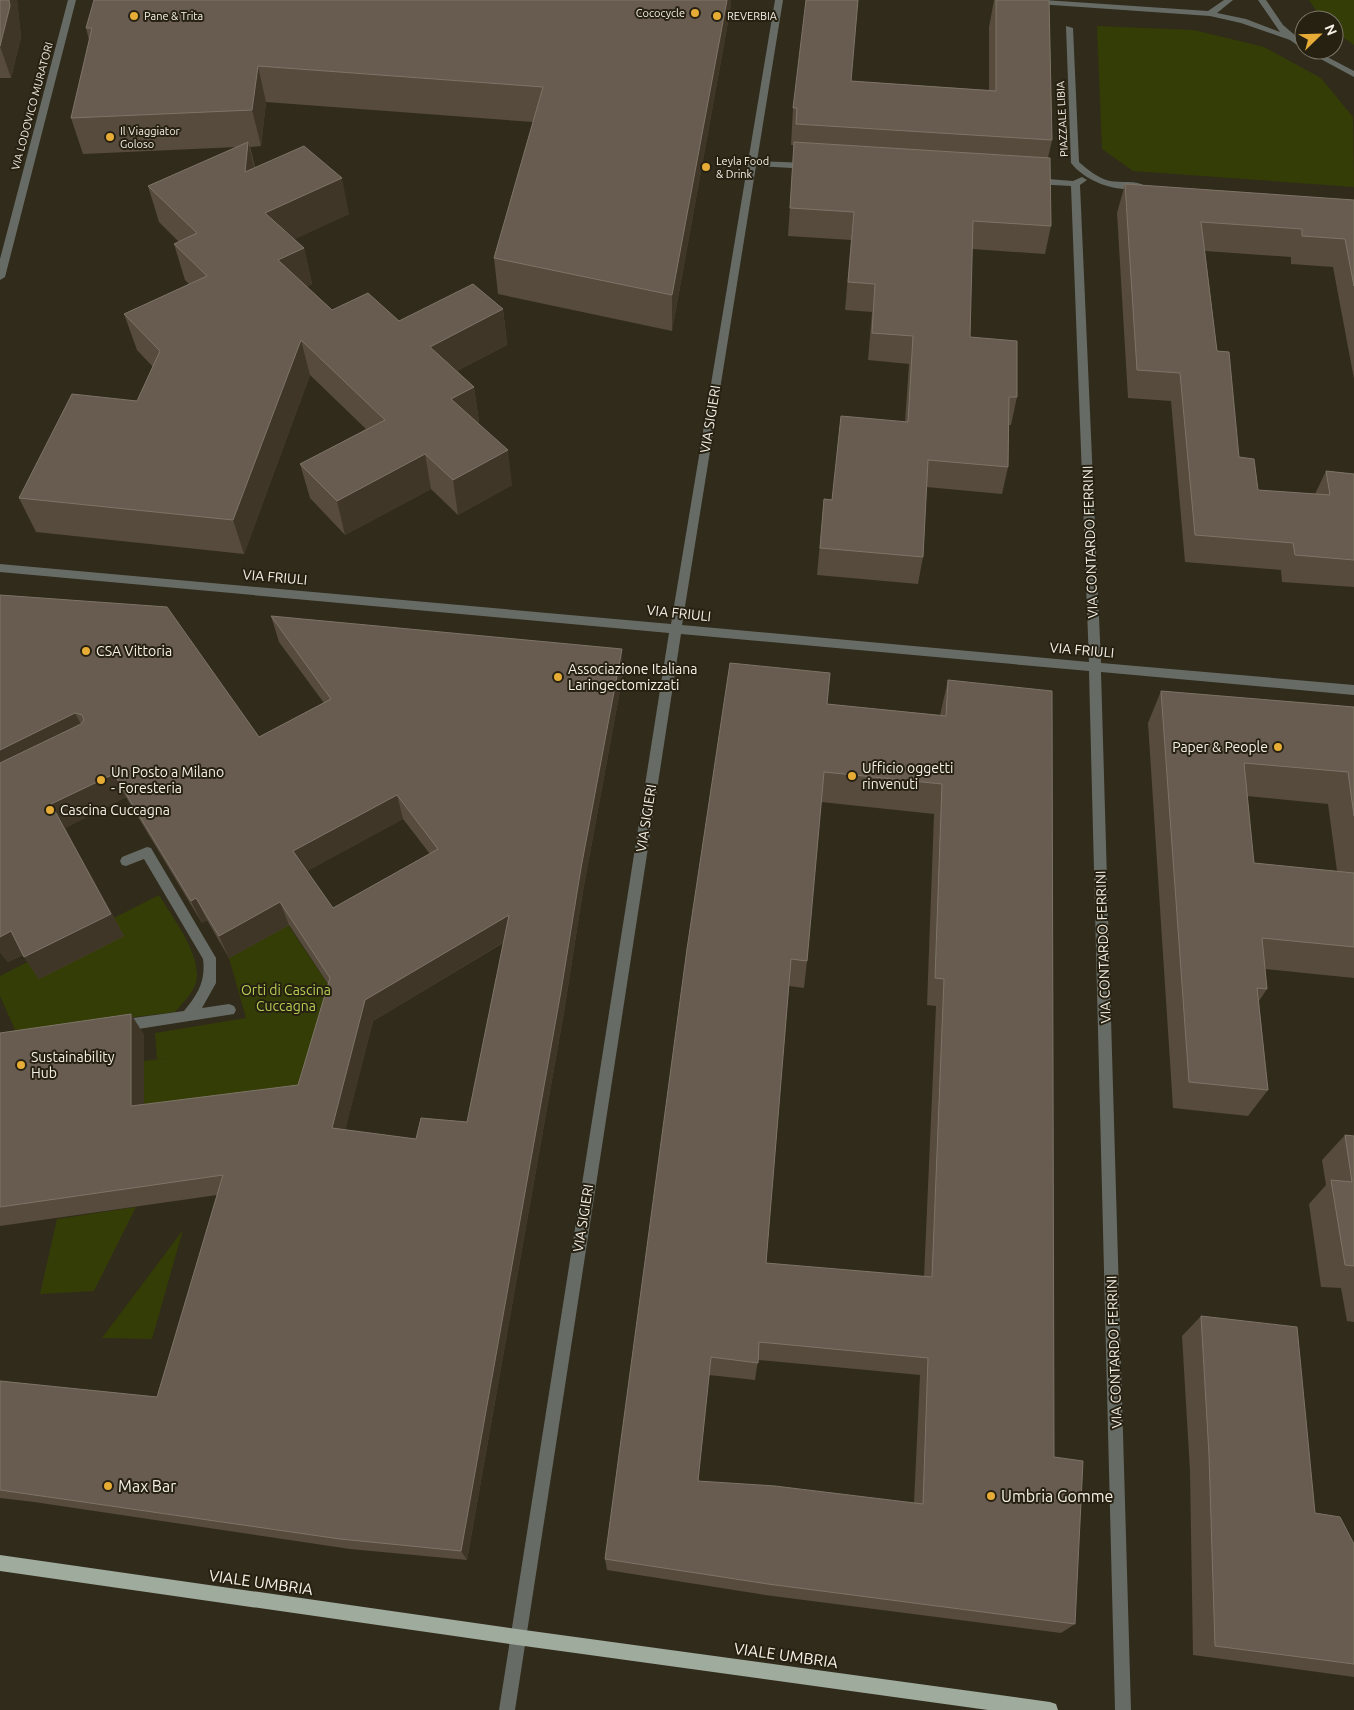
<svg xmlns="http://www.w3.org/2000/svg" width="1354" height="1710" viewBox="0 0 1354 1710" font-family="Ubuntu,sans-serif">
	<rect width="100%" height="100%" fill="#312b1b"/>
	<path fill="#343d06" d="M1309 0H1354V45L1334 31V20H1322Z
		M1097 26 1194 30 1264 47 1321 78 1353 117 1354 187 1133 171 1102 149Z
		M159 895C172 917 203 956 196 983 193 993 182 1004 175 1012L16 1032 0 996V976Z
		M288 925 338 999 307 1105 157 1124 0 1081 166 1058 157 1059 155 1033 246 1018 229 958Z
		M136 1207 94 1291 40 1294 57 1219Z
		M183 1230 152 1339 102 1338Z"/>
	<g fill="none" stroke-linecap="round" stroke-linejoin="round">
		<path fill="#666c65" fill-rule="evenodd" d="M68 0H76L5 277 0 280V259Z
			M775 0H783L757 161 808 163 812 166 808 169 756 166 682 625 1089 662 1071 186 1035 184 1030 181 1035 178 1073 181 1082 177 1087 180 1080 185 1101 663 1354 685V695L1101 672 1131 1710H1115L1089 671 681 634 515 1710H499L669 633 0 572V564L671 624Z
			M1005 0H1044L1208 11 1224 0H1233L1217 13 1246 19 1280 32 1258 0H1266L1283 25 1304 43V50L1290 40 1241 23 1210 16 1009 2Z
			M1066 26 1073 28 1079 162C1088 170 1098 178 1110 181 1120 183 1137 180 1145 186L1143 188C1118 193 1087 183 1071 163Z
			M1304 50H1314L1354 71V77Z
			M147 847 151 848 216 958V983L202 1008 229 1004 234 1006 236 1010 234 1014 119 1032 114 1030 112 1026 114 1022 119 1020 184 1011C198 994 206 981 203 959L144 859 126 866 122 865 120 861 122 857Z"/>
		<path fill="#9fab9d" fill-rule="evenodd" d="M0 1555 517 1629 1050 1702 1056 1704 1058 1710H988L517 1645 0 1571Z"/>
	</g>
	<path fill="#564b3d" fill-rule="evenodd" d="M0 0H17L21 37 11 78H0Z
		M94 0H731L730 11 672 331 498 294 494 258 533 122 266 102 261 146 250 147 255 167 349 214 294 239 304 248 312 284 306 287 332 310 399 321 503 309 507 345 457 371 474 387 479 422 477 423 512 485 458 515 431 489 345 535 310 498 300 464 366 429 310 375 244 554 36 532 19 498 137 401 153 367 137 350 124 314 189 284 185 280 174 244 179 242 159 222 148 186 237 147 83 154 71 118 89 40 86 28Z
		M994 0H1049L1052 140 1048 158 1051 226 1045 254 972 249 970 337 1017 397 1011 425H1009L1008 467 1002 494 926 487 923 557 918 584 817 575 824 499 832 500 905 422 909 364 868 360 872 312 845 310 851 240 788 236 794 145H791L793 108 851 81 989 90V27Z
		M1125 184 1354 200V379L1333 267 1291 264V257L1205 251 1217 351 1239 457 1258 490 1315 494 1326 471 1354 474V587L1282 582 1281 570 1185 562 1171 401 1128 398 1117 213Z
		M0 595 259 737 324 703 279 642 271 616 623 674 583 891 564 1012 467 1560 350 1549 34 1502 0 1498V1381L157 1397 217 1195 0 1226V1033L131 1014 144 1035V1105L298 1085 328 984 289 925 229 958 207 920 202 923 126 797 65 828 124 936 39 979 23 955 8 962 0 952ZM403 819 430 854 333 908 307 871ZM503 943 467 1122 416 1139 345 1130 373 1021Z
		M948 680 1054 1457 1075 1624 1061 1633 765 1595 607 1570 605 1559 827 704 940 715ZM821 802 934 814 927 1005 936 1006 924 1277 766 1263 789 986 804 988 807 961ZM758 1360 920 1375 914 1503 698 1481 709 1375 755 1380Z
		M1161 691 1354 707V978L1265 969 1267 989 1259 1001 1268 1090 1248 1116 1173 1108 1148 723ZM1247 796 1328 804 1337 871 1254 863Z
		M1345 1135 1354 1136V1322L1347 1321 1341 1288 1321 1287 1309 1204 1326 1185 1322 1160Z
		M1201 1316 1315 1513 1354 1544V1677L1193 1655 1190 1471 1182 1336Z"/>
	<path fill="#403628" d="M9 0H17L21 37 11 78 0 46Z
		M727 0H731L730 11 672 331V295Z
		M258 66 266 102 261 146 252 110Z
		M248 142 257 178 245 172Z
		M342 178 349 214 274 249 265 213Z
		M304 248 312 284 287 296 278 260Z
		M503 309 507 345 436 382 430 347Z
		M301 340 310 375 244 554 233 520Z
		M474 387 479 422 456 434 451 399Z
		M508 450 512 485 458 515 453 480Z
		M425 454 431 489 345 535 337 501Z
		M622 649 623 674 583 891 564 1012 467 1560 461 1551 581 868Z
		M75 713 88 737 0 781V750Z
		M114 774 126 797 65 828 124 936 39 979 24 957 51 804Z
		M397 795 403 819 302 874 293 851Z
		M196 898 207 920 202 923 191 901Z
		M280 902 289 925 229 958 219 936Z
		M509 915 512 937 373 1021 341 1147 332 1128 365 1000Z
		M11 931 27 953 8 962 0 952V937Z
		M131 1014 144 1035V1125L131 1106Z
		M711 1357 709 1375 697 1495 698 1481Z"/>
	<path fill="#675c4f" stroke="#7d7467" fill-rule="evenodd" d="M0 0H9L10 6 0 46Z
		M94 0H727L672 295 494 258 543 87 258 66 252 110 71 118 92 28H86Z
		M806 0H858L851 81 996 91V0H1049L1052 140 796 124 797 108H793Z
		M248 142 245 172 304 146 342 178 265 213 304 248 278 260 332 310 368 293 399 321 473 284 503 309 430 347 474 387 451 399 508 450 453 480 425 454 337 501 300 464 385 420 301 340 233 520 19 498 72 394 137 401 160 351 124 314 207 276 174 244 197 233 148 186Z
		M794 142 1050 158 1051 226 973 221 970 337 1017 341V397H1009L1008 467 928 460 923 557 820 548 824 499 832 500 841 416 908 422 913 336 872 333 875 284 848 282 854 212 790 208Z
		M1125 184 1354 200V286L1345 239 1302 236V229L1201 222 1217 351 1229 352 1239 457 1254 459 1258 490 1330 495 1326 471 1354 474V560L1295 555 1293 543 1195 535 1180 373 1137 370Z
		M0 595 167 607 259 737 331 699 271 616 622 649 581 868 561 991 461 1551 340 1539 0 1490V1381L157 1397 223 1175 0 1207V1033L131 1014V1106L298 1085 330 978 280 902 219 936 196 898 191 901 114 774 51 804 111 914 24 957 11 931 0 937V763L81 724 84 720 82 715 75 713 0 750ZM397 795 438 849 333 908 293 851ZM509 915 467 1122 421 1118 416 1139 332 1128 365 1000Z
		M730 663 830 673 827 704 946 716 948 680 1052 691 1054 1457 1083 1461 1075 1624 768 1584 605 1559 687 949ZM824 772 942 784 935 978 944 979 932 1277 766 1263 791 959 807 961ZM759 1342 928 1358 923 1504 775 1486 698 1481 711 1357 758 1363Z
		M1161 691 1354 707V816L1348 772 1244 763 1254 863 1354 873V947L1262 938 1267 989 1257 988 1268 1090 1189 1082Z
		M1345 1135 1354 1136V1266L1345 1265 1331 1180 1352 1182Z
		M1201 1316 1297 1327 1315 1513 1340 1517 1354 1544V1664L1215 1646 1209 1455Z"/>
	<g fill="#e6ac36" stroke="#272112" stroke-width="2">
		<circle cx="695" cy="13" r="5"/>
		<circle cx="134" cy="16" r="5"/>
		<circle cx="717" cy="16" r="5"/>
		<circle cx="110" cy="137" r="5"/>
		<circle cx="706" cy="167" r="5"/>
		<circle cx="86" cy="651" r="5"/>
		<circle cx="558" cy="677" r="5"/>
		<circle cx="1278" cy="747" r="5"/>
		<circle cx="852" cy="776" r="5"/>
		<circle cx="101" cy="780" r="5"/>
		<circle cx="50" cy="810" r="5"/>
		<circle cx="21" cy="1065" r="5"/>
		<circle cx="108" cy="1486" r="5"/>
		<circle cx="991" cy="1496" r="5"/>
	</g>
	<g text-anchor="middle" dominant-baseline="central" stroke-width="4" stroke-linejoin="round" paint-order="stroke">
		<g font-size="11" fill="#f5f1e7" stroke="#272112" text-anchor="start">
			<text x="685" y="13" text-anchor="end">Cococycle</text>
			<text x="144" y="16">Pane &amp; Trita</text>
			<text x="727" y="16">REVERBIA</text>
			<text x="120" y="131">Il Viaggiator<tspan x="120" dy="13">Goloso</tspan></text>
			<text x="716" y="161">Leyla Food<tspan x="716" dy="13">&amp; Drink</tspan></text>
		</g>
		<g font-size="11" fill="#f5f1e7" stroke="#272112">
			<text transform="translate(32 106) rotate(-75)">VIA LODOVICO MURATORI</text>
			<text transform="translate(1062 119) rotate(-93)">PIAZZALE LIBIA</text>
		</g>
		<g font-size="14" fill="#f5f1e7" stroke="#272112">
			<text transform="translate(710 419) rotate(-81)">VIA SIGIERI</text>
			<text transform="translate(1090 542) rotate(-92)">VIA CONTARDO FERRINI</text>
			<text transform="translate(275 577) rotate(5)">VIA FRIULI</text>
			<text transform="translate(679 613) rotate(6)">VIA FRIULI</text>
			<text transform="translate(1082 650) rotate(5)">VIA FRIULI</text>
			<text transform="translate(646 818) rotate(-81)">VIA SIGIERI</text>
			<text transform="translate(1103 947) rotate(-92)">VIA CONTARDO FERRINI</text>
			<text transform="translate(583 1218) rotate(-81)">VIA SIGIERI</text>
			<text transform="translate(1114 1352) rotate(-92)">VIA CONTARDO FERRINI</text>
		</g>
		<g font-size="14" fill="#f5f1e7" stroke="#272112" text-anchor="start">
			<text x="96" y="651">CSA Vittoria</text>
			<text x="568" y="669">Associazione Italiana<tspan x="568" dy="16">Laringectomizzati</tspan></text>
			<text x="1268" y="747" text-anchor="end">Paper &amp; People</text>
			<text x="862" y="768">Ufficio oggetti<tspan x="862" dy="16">rinvenuti</tspan></text>
			<text x="111" y="772">Un Posto a Milano<tspan x="111" dy="16">- Foresteria</tspan></text>
			<text x="60" y="810">Cascina Cuccagna</text>
			<text x="31" y="1057">Sustainability<tspan x="31" dy="16">Hub</tspan></text>
		</g>
		<g font-size="14" fill="#b6ce54" stroke="#272112">
			<text x="286" y="990">Orti di Cascina<tspan x="286" dy="16">Cuccagna</tspan></text>
		</g>
		<g font-size="16" fill="#f5f1e7" stroke="#272112" text-anchor="start">
			<text x="118" y="1486">Max Bar</text>
			<text x="1001" y="1496">Umbria Gomme</text>
		</g>
		<g font-size="16" fill="#f5f1e7" stroke="#272112">
			<text transform="translate(261 1582) rotate(8)">VIALE UMBRIA</text>
			<text transform="translate(786 1655) rotate(8)">VIALE UMBRIA</text>
		</g>
	</g>
	<g transform="translate(1319 35) rotate(67)"><circle r="24" fill="#272112" stroke="#797467"/>
	<path d="M0-4L9 19L0 12L-9 19Z" fill="#e6ac36"/>
	<text y="-8" font-size="14" font-weight="bold" text-anchor="middle" fill="#f5f1e7">N</text>
	</g>
</svg>
